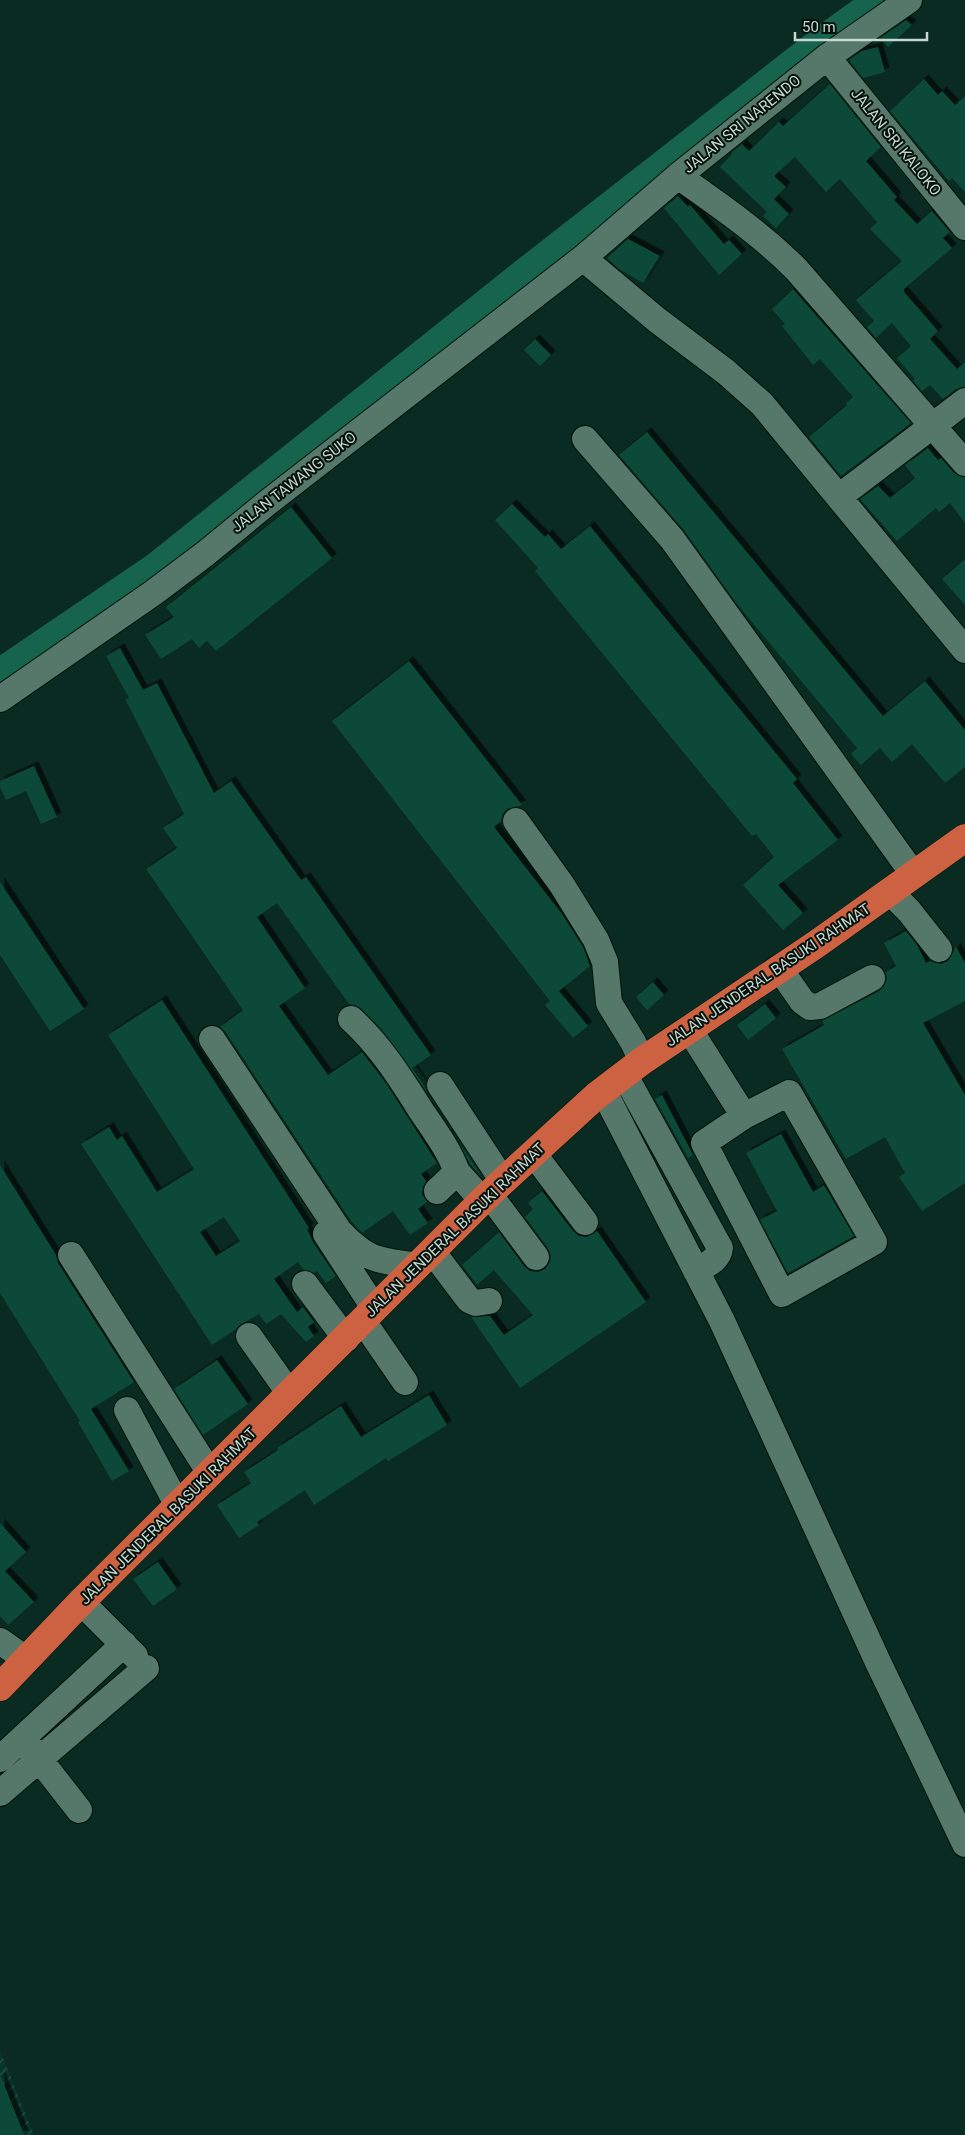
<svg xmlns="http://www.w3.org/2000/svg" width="965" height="2135" viewBox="0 0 965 2135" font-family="Roboto,sans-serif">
	<defs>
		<pattern id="industrial-furrows" width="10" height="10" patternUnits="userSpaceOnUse" patternTransform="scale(1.25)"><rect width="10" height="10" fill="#073528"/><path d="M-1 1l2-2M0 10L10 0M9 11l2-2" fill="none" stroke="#2a5246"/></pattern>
		<filter id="shadow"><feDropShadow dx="4.5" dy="-4.5" stdDeviation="0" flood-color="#0009"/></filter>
	</defs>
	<rect width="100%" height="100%" fill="#092b21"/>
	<path fill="url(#industrial-furrows)" d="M0 2050 34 2135H0Z"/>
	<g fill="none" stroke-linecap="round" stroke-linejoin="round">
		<path stroke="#16644d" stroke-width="31" d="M0 674 156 568 513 283 824 40 880 0"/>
	</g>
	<path fill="#0f4938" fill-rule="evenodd" filter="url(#shadow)" d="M906 20 912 25 888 47 880 38Z
		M878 47 885 72 863 78 849 60 862 51Z
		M924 79 938 95 942 91 955 105 965 96V192L952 178 949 181 890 111Z
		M830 84 881 147 866 161 897 197 894 200 917 224 932 211 950 232 943 238 952 248 904 289V292L938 331 930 339 957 369 965 362V386L956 389 943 399 930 385 922 391 913 381 915 379 897 358 911 346 892 323 876 338 867 327 874 321 856 300 902 261 870 229 877 222 840 179 826 192 795 157 774 176 786 187 774 199 789 214 776 228 763 216 767 212 720 167 732 154 731 153 742 144 749 151 779 122 783 126Z
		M678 196 688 207 690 205 724 244 729 240 742 254 719 275 664 208Z
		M628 239 660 256 643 283 619 269 607 258Z
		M793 289 911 423 841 476 809 437 847 405 846 403 853 397 820 359 813 365 782 326 785 324 772 309Z
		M535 339 551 355 540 366 524 350Z
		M647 432 883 716 925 681 965 730V767L945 783 912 744 892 762 880 748 861 765 851 754 857 748 737 604 683 529 619 455Z
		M928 448 938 460 941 458 954 473 965 478V523L950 503 939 512 936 508 897 541 860 499 878 486 890 498 915 478 905 465Z
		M512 504 545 537 548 534 561 549 590 526 797 779 793 783 838 840 778 885 803 913 783 930 743 885 774 857 756 834 752 836 535 571 538 568 495 520Z
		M291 507 332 558 216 651 207 641 199 648 192 639 161 659 145 635 174 617 166 607Z
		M965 559V605L942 579Z
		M120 648 143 690 157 683 214 793 231 781 301 880 306 877 431 1055 412 1068 425 1087 427 1092 382 1030 361 1008 355 1005 349 1004 277 903 257 917 305 988 279 1006 328 1075 362 1052 386 1083 437 1163 421 1174 426 1181 423 1187 422 1194 427 1202 418 1209 428 1223 410 1235 393 1211 362 1233 351 1221 225 1031 220 1027 243 1010 146 869 177 848 163 828 184 814 125 699 129 698 106 656Z
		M409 661 522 805 507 809 503 814 501 821 494 827 562 914 583 947 590 966 559 991 588 1026 573 1038 545 1005 550 1001 332 721Z
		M34 766 57 817 41 824 26 791 6 800 0 787V781Z
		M0 882 84 1009 50 1031 0 955Z
		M906 931 917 945 926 963 930 961 941 964 948 961 956 947 965 963V1001L923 1023 965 1095V1183L922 1211 899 1177 905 1173 885 1137 846 1159 782 1049 824 1025 822 1021 879 991 884 986 887 979 886 972 896 966 884 943Z
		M653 982 664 995 647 1010 636 997Z
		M162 1000 309 1228 307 1229 313 1242 336 1276 326 1283 317 1271 314 1273 303 1269 298 1262 274 1279 297 1312 303 1307 314 1322 308 1327 314 1336 306 1342 281 1314 266 1324 259 1314 241 1324 236 1329 212 1345 81 1144 109 1127 117 1140 122 1136 157 1192 194 1169 108 1035ZM224 1217 240 1241 216 1256 200 1232Z
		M765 1004 776 1018 748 1040 737 1025Z
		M662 1095 693 1155 688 1158 655 1099Z
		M781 1134 813 1192 824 1185 854 1236 788 1273 760 1220 777 1211 746 1153Z
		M459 1142 483 1178 470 1164Z
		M0 1165 56 1255 58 1263 134 1382 91 1409 129 1471 112 1481 78 1422 80 1421 0 1293Z
		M542 1191 573 1231 579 1236 587 1237 597 1231 646 1302 520 1388 471 1317 490 1316 504 1335 533 1315 494 1270 477 1285 462 1265 499 1232 524 1266 530 1271 538 1272 545 1269 550 1262 551 1255 548 1248 525 1217 533 1209 528 1203Z
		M217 1360 248 1404 203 1435 174 1389Z
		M429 1395 447 1425 388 1461 386 1458 314 1505 305 1490 257 1522 259 1525 239 1538 217 1505 251 1483 244 1472 278 1450 277 1448 341 1406 361 1437Z
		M0 1523 26 1552 5 1571 34 1602 8 1625 0 1616Z
		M158 1562 177 1589 153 1606 133 1579Z
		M0 2077H1L24 2135H0Z"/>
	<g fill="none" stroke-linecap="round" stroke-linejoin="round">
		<defs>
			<path id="minor" d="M827 57 965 227
				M678 176C719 205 760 233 796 269L965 463
				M583 258 657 320 726 372 762 404 965 650
				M585 439 672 539 914 875
				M840 496 965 401
				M0 699 153 593 205 554 267 503 583 258 678 176 827 57 909 0
				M516 821 562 885 596 940 605 962 609 1003 633 1042 642 1061
				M890 892 909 911 939 949
				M779 968 802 1001 810 1007 820 1006 872 978
				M351 1019C380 1045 401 1079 422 1112 435 1131 449 1150 457 1172
				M689 1029 744 1116 704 1143 782 1294 874 1242 789 1093 744 1116
				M212 1039 339 1231C368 1262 378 1260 418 1266
				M624 1074 720 1248C719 1260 706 1265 696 1271
				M440 1085 503 1181
				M603 1090 722 1321 877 1660 965 1844
				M533 1153 585 1222
				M437 1191 457 1172 483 1201
				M489 1194 536 1257
				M326 1234 375 1309
				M432 1251 469 1300 476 1303 489 1301
				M71 1255 210 1473
				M305 1284 346 1339
				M363 1321 405 1382
				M249 1336 290 1394
				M127 1410 178 1506
				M81 1602 135 1656
				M0 1641 27 1660
				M29 1746 79 1810
				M0 1759 124 1644
				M0 1793 146 1668"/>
			<path id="highway" d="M0 1687 81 1602 489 1194 596 1096 642 1061 818 943 965 838"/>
		</defs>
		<use href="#minor" stroke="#00120b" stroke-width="28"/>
		<use href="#highway" stroke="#00120b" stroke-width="29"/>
		<use href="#minor" stroke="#56786b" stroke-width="26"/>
		<use href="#highway" stroke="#cc6241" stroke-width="28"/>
	</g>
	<g text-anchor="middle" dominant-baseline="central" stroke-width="4" stroke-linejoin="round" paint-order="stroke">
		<g font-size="15" fill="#c6d8d0" stroke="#04110c">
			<text transform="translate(742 124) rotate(-39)">JALAN SRI NARENDO</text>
			<text transform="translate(896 142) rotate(51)">JALAN SRI KALOKO</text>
			<text transform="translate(294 482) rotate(-38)">JALAN TAWANG SUKO</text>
			<text transform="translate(768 975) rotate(-34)">JALAN JENDERAL BASUKI RAHMAT</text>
			<text transform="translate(455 1230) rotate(-44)">JALAN JENDERAL BASUKI RAHMAT</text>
			<text transform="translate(168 1516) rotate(-45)">JALAN JENDERAL BASUKI RAHMAT</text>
		</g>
	</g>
	<path d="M795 32v8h132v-8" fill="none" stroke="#c6d8d0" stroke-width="2.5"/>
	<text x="802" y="32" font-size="15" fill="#c6d8d0" stroke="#04110c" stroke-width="4" paint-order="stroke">50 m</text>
</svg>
